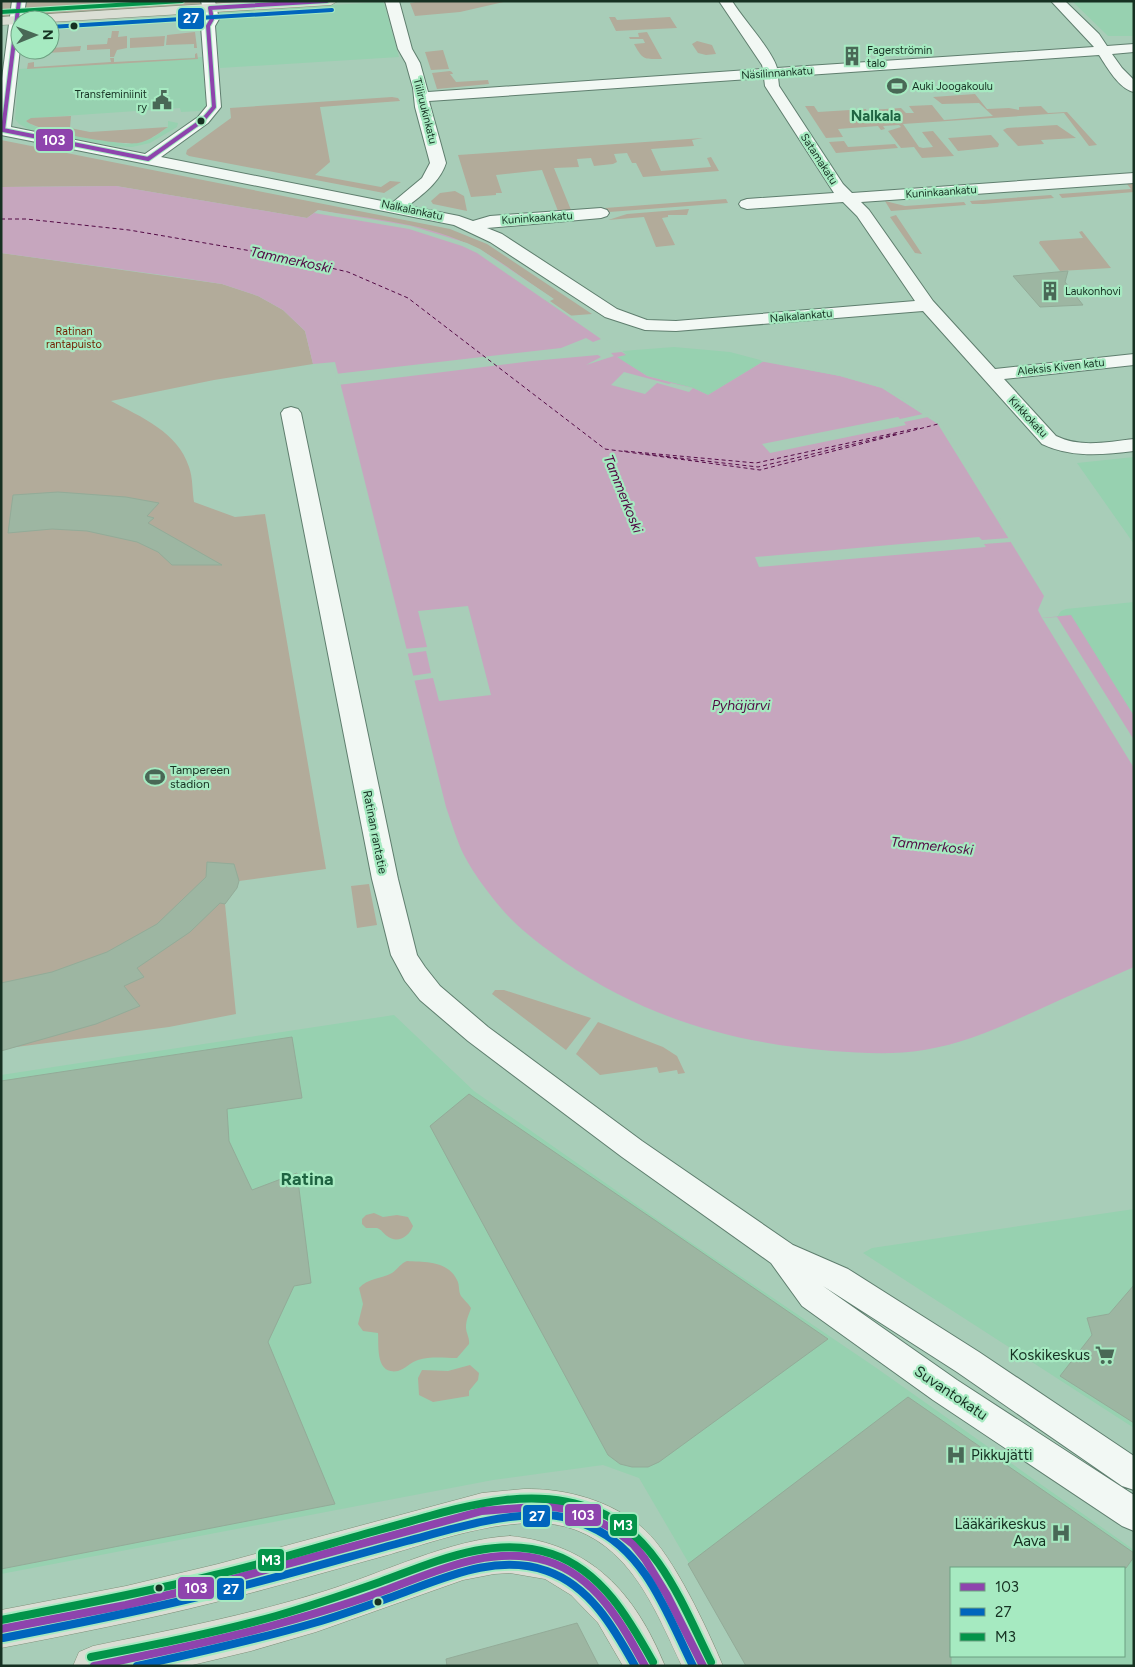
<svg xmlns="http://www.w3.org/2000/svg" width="1135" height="1667" viewBox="0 0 1135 1667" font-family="Figtree,sans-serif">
	<rect width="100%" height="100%" fill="#a8cdb8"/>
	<path fill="#97d1b0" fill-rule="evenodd" d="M1072 1H1134V36H1108Z
		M382 2 384 3 399 57 220 68 215 14 217 12Z
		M202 57 206 106 200 111 181 112 180 108 34 118 26 121 32 125 42 129 126 144 140 142 154 137 168 127V121L178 123 177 127 150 143 132 147 114 146 30 130 19 124 15 119 19 69Z
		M674 347 730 352 764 361 708 395 693 388 647 376 616 357 625 355 622 351Z
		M1134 457V544L1077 463Z
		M1134 602V741L1057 617 1061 611 1066 609Z
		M394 1015 474 1091 671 1229 875 1367 1134 1550V1666H749L639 1478 603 1465 493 1480 1 1574V1075ZM951 1568H1124V1656H951Z
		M1134 1209V1428L863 1253 872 1248Z"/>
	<path fill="#b2ab9a" d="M1 1H279L1 18Z
		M421 1H508L460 12 415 16 410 3Z
		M609 17H615L617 20 670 17 677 28 616 31Z
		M112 31H119L118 37 127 36V48L117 50 114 57H110V49L87 50V45L107 44 108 38H111Z
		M195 32 197 48H194V44L166 45 167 35Z
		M647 32 662 59C643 59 643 60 634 44L645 43 643 39H630L629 37H639L638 33Z
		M165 36 164 46 130 48V38Z
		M50 41H52L51 48 81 46 80 51 29 54V50H50Z
		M697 41 712 45 716 54 706 55 698 53 692 44Z
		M443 50 449 69 431 70 425 52Z
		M197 53 198 59 27 69 28 63 34 62V67L111 62 110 58H114V62L195 58V54Z
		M450 71 452 72 453 74H450L456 82 488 80 489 84 437 89 432 73Z
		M975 94 987 109 1009 108 1019 110V107L1041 106 1048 113 1067 112 1097 145 1089 146 1064 113 903 124 919 147 923 148 933 147 922 132 933 131 954 156 922 158 914 147 901 148 888 131 901 127 899 125 883 126 885 129 881 130 878 126 838 129 843 137 826 138 805 106H814L818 112 866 109 868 113H871L870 110 901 108 906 113H914L909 106 932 105 944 120 993 116 979 103 942 104 933 97Z
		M392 97 398 98 400 101 320 107 330 162 315 175 381 187 390 181 401 182 384 193 189 156 186 154 187 150 231 118 230 108Z
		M71 116 70 128 90 132 168 127C159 133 149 141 138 143 122 146 36 131 26 121L31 118Z
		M1057 125 1076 138 1041 140 1044 144 1018 146 1003 130 1007 128Z
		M991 135 999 144 998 147 958 151 948 138Z
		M703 138 692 140 694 146 651 149 661 171 711 167 707 158 711 157 719 171 643 177 636 163H632L627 153 614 154 617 162 613 164 594 166 591 158 577 159 579 167 554 168 571 210 558 211 542 170 496 175 502 193H496V195L471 197 458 155Z
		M1 140 450 229 487 244 592 314 566 316 314 213 307 218 116 186 1 187Z
		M844 141 848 147 895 144 898 148 836 153 829 142Z
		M1134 183V192L1062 198 1059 194 1131 189 1127 184Z
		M455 191 464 196 467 211 433 204 431 201 440 193Z
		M1051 195 1054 198 983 204H972L970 201Z
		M726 199 728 203 609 212 605 208Z
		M885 201 905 206 964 202 966 205 891 211Z
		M689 209 687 215H668V217L662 218 675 245 656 247 644 217 608 220 627 214Z
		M896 215 922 254 915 253 890 217Z
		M1082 231 1111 268 1060 271 1039 243 1040 241 1083 238 1079 232Z
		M1 253 222 284 258 296 283 310 305 331 313 364 214 380 111 401C141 417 178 432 189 467 193 478 192 491 194 502L235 517 265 514 326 869 239 881 225 904 236 1014 169 1027 1 1049Z
		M369 884 377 925 357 928 351 886Z
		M495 990H504L591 1018 566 1050 492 994Z
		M598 1022 663 1047 677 1056 685 1073 678 1074 677 1070 659 1073 657 1067 600 1075 576 1054Z
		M374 1213 383 1217 397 1215 408 1217 413 1226C409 1237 397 1244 387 1236 383 1233 382 1230 377 1228H366L362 1224V1219L366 1215Z
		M407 1261C425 1262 448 1261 457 1280 460 1285 458 1291 461 1296 464 1300 468 1303 471 1308 469 1315 466 1319 466 1328 466 1333 470 1338 469 1344L457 1358C445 1358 430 1356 418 1360 411 1362 405 1369 398 1371 375 1375 379 1346 378 1333L363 1331 358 1324 363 1304 359 1288C368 1278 381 1279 392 1273 398 1269 400 1264 407 1261Z
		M470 1365 479 1373 478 1380 469 1391V1396L433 1402 419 1395 418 1378 422 1370 448 1371Z"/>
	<path fill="#c6a6be" d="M116 186 307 218 318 210C371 219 430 223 478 249 504 262 527 282 552 298L545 300 626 355 617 357 647 376 693 388 708 395 764 361 840 376 882 388 938 424 1044 596 1038 610 1042 618 1071 615 1134 716V967C1102 981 1070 995 1038 1010 1000 1027 966 1043 924 1050 894 1055 862 1053 832 1051 733 1043 645 1018 563 961 545 948 526 934 510 918 493 900 471 871 461 849 455 835 451 821 446 807L335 362 313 364 305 331 283 310 258 296 222 284 169 276 1 253V187Z"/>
	<path fill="#a8cdb8" d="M318 210 411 226 467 243 480 249 554 299 550 301 628 355 622 352 611 353 614 356 586 365 601 357 598 355 532 361 338 385 335 374 561 348 586 338 593 342 601 339 477 253 462 246 409 229 314 213Z
		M764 359 841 374 883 386 940 422 1002 521V526L938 424 928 417 904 422 906 425 770 453 762 444 898 417 900 419 923 414 882 388 840 376 760 361Z
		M624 372 669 384 671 383 693 388 689 392 657 383 645 394 611 385Z
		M979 537 982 540 1009 538 1011 542 984 544 986 547 759 567 755 557Z
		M468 606 491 695 439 701 433 678 412 681 411 676 431 673 426 651 405 654 404 649 427 647 418 611Z
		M1057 617 1134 740V768L1042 618Z"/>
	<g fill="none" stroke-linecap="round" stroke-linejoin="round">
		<path stroke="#530a45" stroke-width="1" stroke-dasharray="4 3" stroke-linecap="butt" d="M1 219H26L129 230 275 255 348 272 408 298 605 449 760 470 938 424
			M624 451 756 463 918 428
			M645 454 758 467 896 434"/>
	</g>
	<path fill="#9db6a2" stroke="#93ab98" d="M1068 271 1065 282 1083 305 1040 307 1013 276Z
		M58 492 126 497 159 503 147 516 154 518 148 523 222 565H172L158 552 137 542 87 531 52 529 8 533 13 495Z
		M207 862 234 864 239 881 237 888 225 904 220 903 190 932 137 968 144 977 124 986 140 1006 96 1024 1 1051V983L52 972 107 952 157 924 206 877Z
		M292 1037 302 1098 227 1109 229 1141 252 1190 297 1173 311 1283 294 1286 268 1342 335 1504 1 1569V1081Z
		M469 1094 659 1223 828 1339 659 1462 648 1467H632L620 1464 608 1455 430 1126Z
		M1134 1285V1423L1060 1376 1092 1335 1087 1318 1109 1314Z
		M908 1397 1134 1553V1557L1126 1568H951V1666H746L688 1564Z
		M577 1623 599 1666H447L446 1659Z"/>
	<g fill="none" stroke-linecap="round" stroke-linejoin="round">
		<defs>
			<path id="minor" d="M12 1H26L23 20H20V49L11 127 145 154 198 117 207 106 201 26 205 19 201 1H215L219 19 215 26 221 107 208 123 161 157 392 203 422 178 430 163 415 107 413 88 406 63 398 49 385 1H399L412 49 420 63 428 92 763 69 762 65 719 1H732C743 19 772 50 777 68L1094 47 1051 1H1065L1099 34 1107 46 1134 44V52L1112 54 1122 68 1134 80V92C1119 89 1107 67 1099 55L778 77 779 86 843 184 852 193 1134 173V183L861 202 869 210 933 301 995 369 1134 354V365L1004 379 1056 436C1081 448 1107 442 1134 439V451C1102 455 1072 458 1042 444L923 311 676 331 645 330 605 317 490 242 454 225 1 135V86ZM764 78 765 86 834 193 747 199 741 201 739 204 741 207 747 209 843 202 857 216 915 301 676 321 647 320 617 309 502 234 487 228 601 218 607 216 609 213 607 210 601 208 490 216 473 221 459 216 408 206C423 194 440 182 446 163L429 101Z
				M291 407 298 409 301 413 398 879 417 955 425 967 440 986 488 1027 642 1141 793 1245 848 1269 979 1352 1134 1456V1490L1122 1486 957 1372 823 1286 957 1380 1134 1495V1531L1122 1526 933 1400 802 1306 771 1263 622 1157 468 1041 420 1000 405 981 391 955 372 879 281 413 284 409Z"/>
			<path id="primary" d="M255 1H338L331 5 50 22V20H20V24L1 25V17Z
				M524 1489C566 1488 613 1501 645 1530 674 1557 707 1628 723 1666H682C657 1614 634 1552 576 1530 521 1509 437 1541 384 1556 328 1571 272 1588 216 1602 145 1620 73 1634 1 1648V1610L126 1586 218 1564 482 1493Z
				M510 1536C592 1544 635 1593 665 1666H623L598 1623 571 1595 545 1579 510 1573 494 1574 463 1580 316 1632 251 1651 188 1666H73L79 1652 93 1646C171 1630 249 1615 325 1591 383 1573 450 1539 510 1536Z"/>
		</defs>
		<use href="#minor" stroke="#5f7e6e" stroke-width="2"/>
		<use href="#primary" stroke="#81917b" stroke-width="1"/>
		<use href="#minor" fill="#f2f8f4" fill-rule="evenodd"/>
		<use href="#primary" fill="#daded4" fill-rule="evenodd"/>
		<defs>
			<path id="bus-1-far1" d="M19 1 3 130 148 159 203 120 214 107 208 26 212 19 210 8 327 1"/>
			<path id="bus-1" d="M1 1629 126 1605 218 1583 482 1511 547 1506 566 1509 594 1519 615 1530 633 1544 645 1559 667 1595 703 1666
				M94 1666C156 1653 218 1641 278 1624 314 1614 349 1604 383 1591 435 1572 490 1544 547 1561 596 1576 622 1624 645 1666"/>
			<path id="bus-2-far1" d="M50 27 332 10"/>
			<path id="bus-2" d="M3 1638C75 1624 147 1610 218 1592 281 1577 344 1558 407 1541 452 1529 498 1514 546 1515 560 1515 578 1521 591 1527 646 1551 668 1616 693 1666
				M137 1666C196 1653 256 1640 314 1623 342 1615 369 1605 397 1595 444 1578 496 1553 547 1571 590 1586 614 1628 635 1666"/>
			<path id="bus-3-far1" d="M1 12 182 1"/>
			<path id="bus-3" d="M1 1620C73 1606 144 1593 215 1575 270 1562 325 1545 379 1530 448 1512 527 1481 597 1511 658 1536 683 1606 711 1662
				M91 1657C153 1645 215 1633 276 1616 311 1606 346 1594 380 1582 435 1562 494 1534 552 1554 602 1571 629 1619 653 1662"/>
		</defs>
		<use href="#bus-1-far1" stroke="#a6eac1" stroke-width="6"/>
		<use href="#bus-1" stroke="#a6eac1" stroke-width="12"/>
		<use href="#bus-2-far1" stroke="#a6eac1" stroke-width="6"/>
		<use href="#bus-2" stroke="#a6eac1" stroke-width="12"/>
		<use href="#bus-3-far1" stroke="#a6eac1" stroke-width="6"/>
		<use href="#bus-3" stroke="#a6eac1" stroke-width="12"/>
		<use href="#bus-1-far1" stroke="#8e44ad" stroke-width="4"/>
		<use href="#bus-1" stroke="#8e44ad" stroke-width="8"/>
		<use href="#bus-2-far1" stroke="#0065bd" stroke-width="4"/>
		<use href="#bus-2" stroke="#0065bd" stroke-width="8"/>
		<use href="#bus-3-far1" stroke="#03944a" stroke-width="4"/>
		<use href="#bus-3" stroke="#03944a" stroke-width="8"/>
	</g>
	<defs>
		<symbol id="building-bare" viewBox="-9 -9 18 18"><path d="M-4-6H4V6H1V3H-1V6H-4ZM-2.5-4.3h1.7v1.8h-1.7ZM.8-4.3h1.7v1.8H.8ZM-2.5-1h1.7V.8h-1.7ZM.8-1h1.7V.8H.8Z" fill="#496856" stroke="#a6eac1" stroke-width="2.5" paint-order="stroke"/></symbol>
		<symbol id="stadium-bare" viewBox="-9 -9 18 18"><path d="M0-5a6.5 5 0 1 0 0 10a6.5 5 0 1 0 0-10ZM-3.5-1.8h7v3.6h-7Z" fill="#496856" stroke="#a6eac1" stroke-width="2.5" paint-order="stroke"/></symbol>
		<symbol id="civic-bare" viewBox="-9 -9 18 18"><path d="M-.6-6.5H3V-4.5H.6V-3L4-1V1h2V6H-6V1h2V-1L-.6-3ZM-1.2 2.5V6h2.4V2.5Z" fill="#496856" stroke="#a6eac1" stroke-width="2.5" paint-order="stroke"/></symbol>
		<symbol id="supermarket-bare" viewBox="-9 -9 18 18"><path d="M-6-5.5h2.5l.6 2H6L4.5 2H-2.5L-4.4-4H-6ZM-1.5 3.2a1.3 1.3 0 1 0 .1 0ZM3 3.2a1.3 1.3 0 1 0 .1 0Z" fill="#496856" stroke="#a6eac1" stroke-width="2.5" paint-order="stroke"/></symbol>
		<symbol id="hospital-bare" viewBox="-9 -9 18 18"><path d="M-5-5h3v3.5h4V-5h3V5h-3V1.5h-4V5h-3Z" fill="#496856" stroke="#a6eac1" stroke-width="2.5" paint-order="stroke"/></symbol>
	</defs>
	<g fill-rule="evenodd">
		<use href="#building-bare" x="838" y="42" width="28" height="28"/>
		<use href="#stadium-bare" x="883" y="72" width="28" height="28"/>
		<use href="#civic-bare" x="148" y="86" width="28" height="28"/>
		<use href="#building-bare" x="1036" y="277" width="28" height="28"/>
		<use href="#stadium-bare" x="141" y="763" width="28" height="28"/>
		<use href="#supermarket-bare" x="1091" y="1341" width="28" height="28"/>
		<use href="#hospital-bare" x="942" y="1441" width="28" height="28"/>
		<use href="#hospital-bare" x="1047" y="1519" width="28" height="28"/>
	</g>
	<g fill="#163122" stroke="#a6eac1" stroke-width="2">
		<circle cx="74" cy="26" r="4.5"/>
		<circle cx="201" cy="121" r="4.5"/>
		<circle cx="159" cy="1588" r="4.5"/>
		<circle cx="378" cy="1602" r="4.5"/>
	</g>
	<g text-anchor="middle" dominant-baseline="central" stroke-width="4.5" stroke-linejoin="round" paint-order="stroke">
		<g font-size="11" fill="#163122" stroke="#a6eac1" text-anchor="start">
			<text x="867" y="50">Fagerströmin<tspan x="867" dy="13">talo</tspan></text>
			<text x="912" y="86">Auki Joogakoulu</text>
			<text x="147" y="94" text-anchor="end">Transfeminiinit<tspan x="147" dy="13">ry</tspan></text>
			<text x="1065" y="291">Laukonhovi</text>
		</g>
		<g font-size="11" fill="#163122" stroke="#a6eac1">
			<text transform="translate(777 73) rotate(-4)">Näsilinnankatu</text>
			<text transform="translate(425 111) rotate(76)">Tiiliruukinkatu</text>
			<text transform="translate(819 159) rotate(57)">Satamakatu</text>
			<text transform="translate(941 192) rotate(-4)">Kuninkaankatu</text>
			<text transform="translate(412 210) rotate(12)">Nalkalankatu</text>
			<text transform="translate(537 218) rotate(-4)">Kuninkaankatu</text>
			<text transform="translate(801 316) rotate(-5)">Nalkalankatu</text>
			<text transform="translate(1061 367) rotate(-6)">Aleksis Kiven katu</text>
			<text transform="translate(1028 417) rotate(47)">Kirkkokatu</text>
		</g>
		<g font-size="11" fill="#721f00" stroke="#a6eac1">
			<text x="74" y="331">Ratinan<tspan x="74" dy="13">rantapuisto</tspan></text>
		</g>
		<g font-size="12" fill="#163122" stroke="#a6eac1" text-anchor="start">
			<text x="170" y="770">Tampereen<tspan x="170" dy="14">stadion</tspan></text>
		</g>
		<g font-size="12" fill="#163122" stroke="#a6eac1">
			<text transform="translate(375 832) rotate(79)">Ratinan rantatie</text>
		</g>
		<g font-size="14" font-style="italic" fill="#530a45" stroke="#a6eac1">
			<text transform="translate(291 260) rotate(12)">Tammerkoski</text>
			<text transform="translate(623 494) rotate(68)">Tammerkoski</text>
			<text x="741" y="705">Pyhäjärvi</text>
			<text transform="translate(932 846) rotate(6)">Tammerkoski</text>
		</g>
		<g font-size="15" font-weight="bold" fill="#1e6341" stroke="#a6eac1">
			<text x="876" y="116">Nalkala</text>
		</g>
		<g font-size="15" fill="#163122" stroke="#a6eac1" text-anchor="end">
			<text x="1090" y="1355">Koskikeskus</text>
			<text x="971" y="1455" text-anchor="start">Pikkujätti</text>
			<text x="1046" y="1524">Lääkärikeskus<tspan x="1046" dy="17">Aava</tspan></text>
		</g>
		<g font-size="15" fill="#163122" stroke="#a6eac1">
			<text transform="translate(951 1393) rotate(34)">Suvantokatu</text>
		</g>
		<g font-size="18" font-weight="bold" fill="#1e6341" stroke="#a6eac1">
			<text x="307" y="1179">Ratina</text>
		</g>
	</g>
	<g stroke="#a6eac1" stroke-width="2">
		<rect x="177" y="7" width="28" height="23" rx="5" fill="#0065bd"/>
		<rect x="35" y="128" width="39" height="24" rx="5" fill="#8e44ad"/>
		<rect x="564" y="1503" width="38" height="24" rx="5" fill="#8e44ad"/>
		<rect x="522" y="1504" width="29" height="24" rx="5" fill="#0065bd"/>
		<rect x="609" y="1513" width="29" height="24" rx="5" fill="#03944a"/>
		<rect x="257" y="1548" width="28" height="24" rx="5" fill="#03944a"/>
		<rect x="177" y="1576" width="38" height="24" rx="5" fill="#8e44ad"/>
		<rect x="216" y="1577" width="29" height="24" rx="5" fill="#0065bd"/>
	</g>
	<g font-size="14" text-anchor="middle" font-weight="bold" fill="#fff">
		<text x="191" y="23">27</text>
		<text x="54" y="145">103</text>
		<text x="583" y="1520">103</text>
		<text x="537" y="1521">27</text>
		<text x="623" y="1530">M3</text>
		<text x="271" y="1565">M3</text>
		<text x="196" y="1593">103</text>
		<text x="231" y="1594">27</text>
	</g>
	<rect width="1135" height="1667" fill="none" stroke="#163122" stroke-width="5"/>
	<rect x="950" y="1567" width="175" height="90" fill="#a6eac1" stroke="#6ca081"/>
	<rect x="960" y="1583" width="25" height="8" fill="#8e44ad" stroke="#6ca081"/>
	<text x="995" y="1592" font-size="15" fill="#163122">103</text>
	<rect x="960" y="1608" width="25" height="8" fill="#0065bd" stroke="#6ca081"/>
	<text x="995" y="1617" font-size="15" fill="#163122">27</text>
	<rect x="960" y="1633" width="25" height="8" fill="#03944a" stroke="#6ca081"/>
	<text x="995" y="1642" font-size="15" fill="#163122">M3</text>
	<g transform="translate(35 35) rotate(89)"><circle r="24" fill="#a6eac1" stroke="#6ca081"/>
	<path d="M0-4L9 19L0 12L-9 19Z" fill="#496856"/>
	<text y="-8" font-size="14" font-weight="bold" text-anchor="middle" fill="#163122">N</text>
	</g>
</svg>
